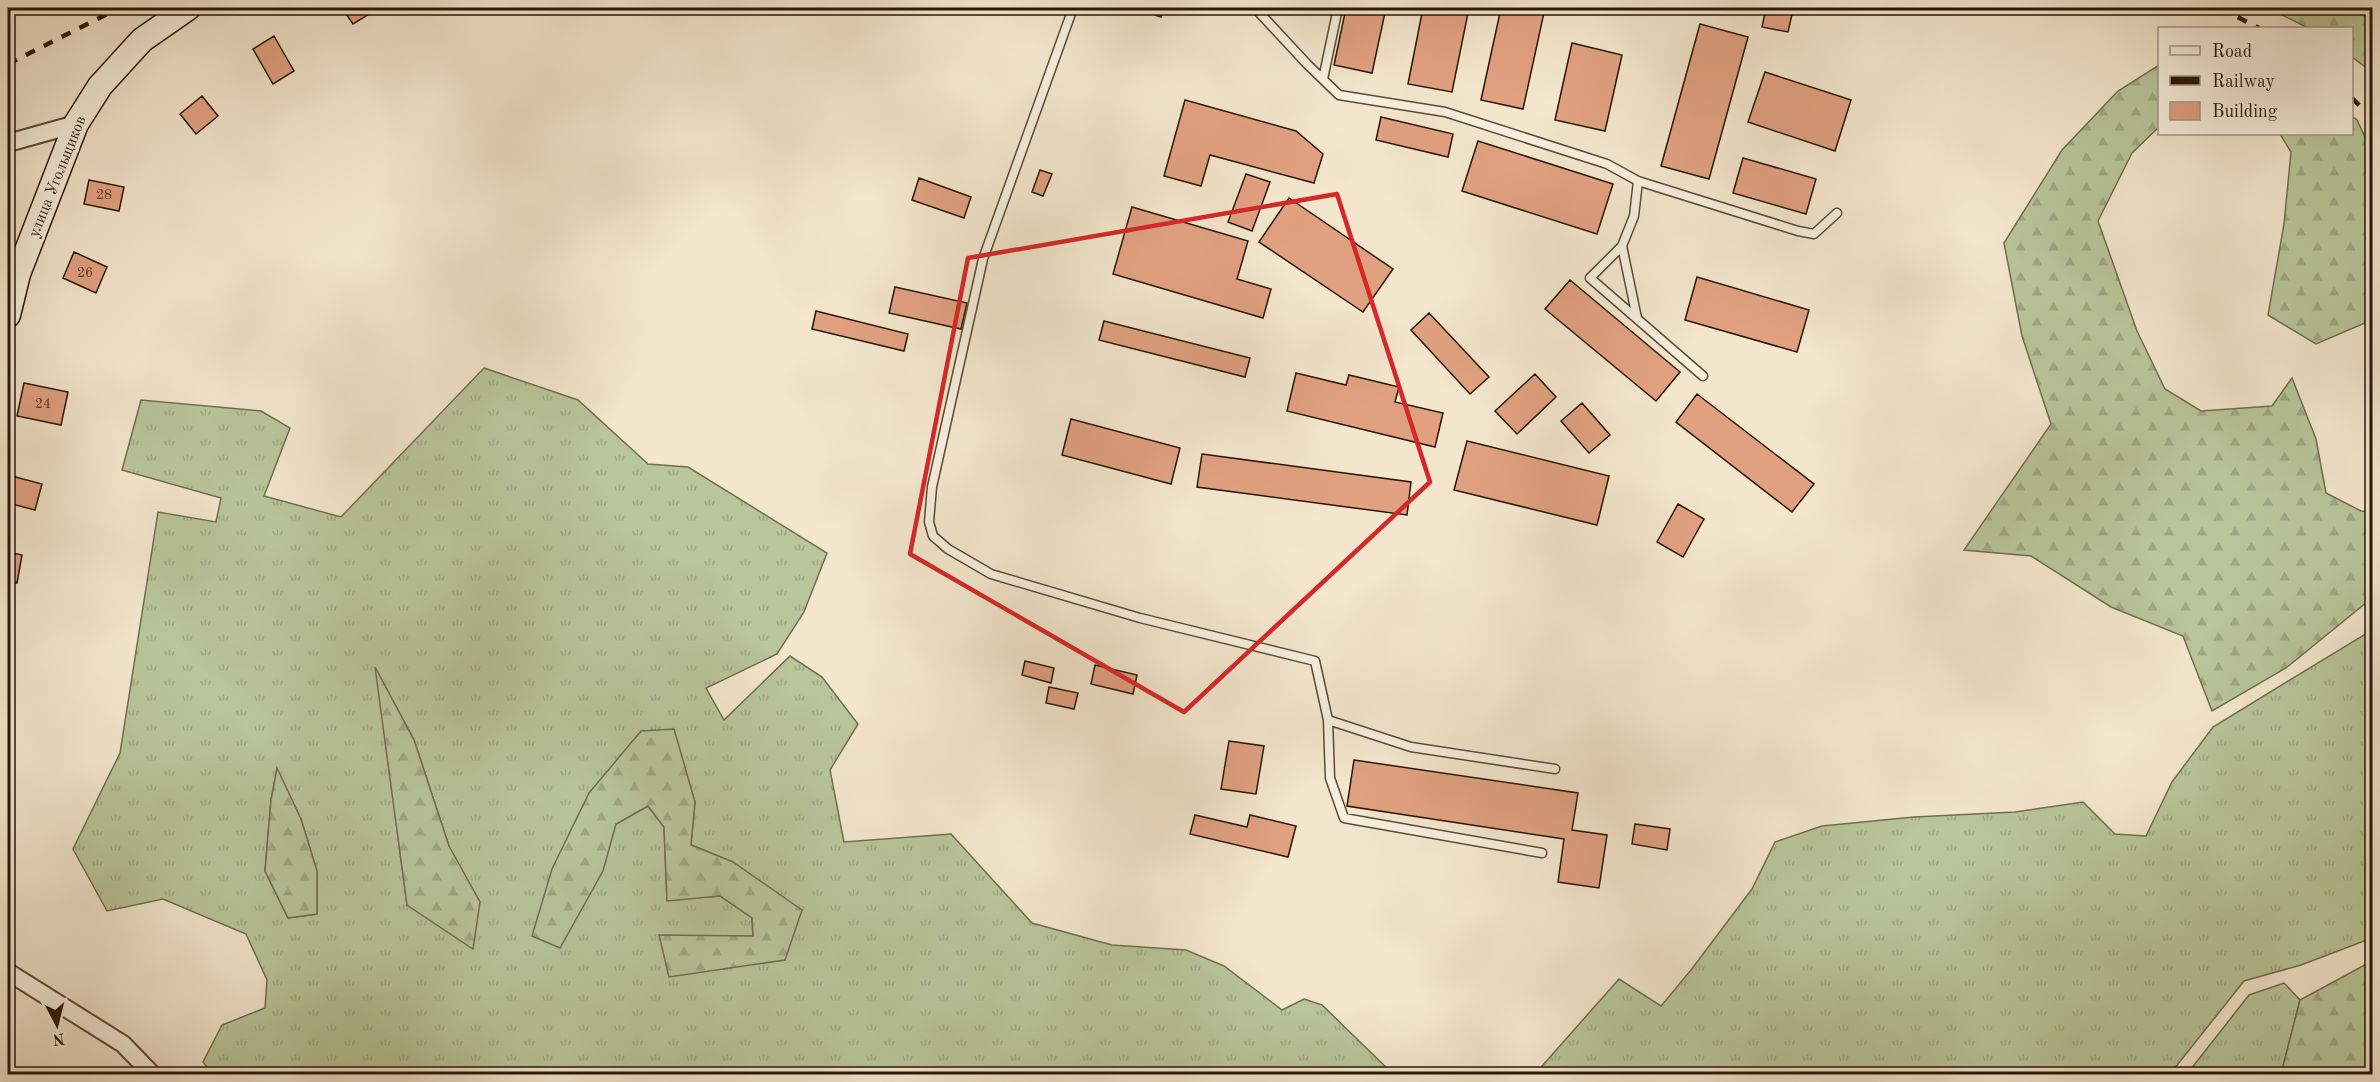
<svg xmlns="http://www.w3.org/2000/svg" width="2380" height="1082" viewBox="0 0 2380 1082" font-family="'Old Standard TT',serif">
	<defs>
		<pattern id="grass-tufts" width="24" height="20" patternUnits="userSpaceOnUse" patternTransform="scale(1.5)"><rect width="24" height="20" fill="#b8c69a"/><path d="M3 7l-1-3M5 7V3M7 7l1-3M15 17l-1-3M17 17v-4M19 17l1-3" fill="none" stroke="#9ea983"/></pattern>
		<pattern id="forest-firs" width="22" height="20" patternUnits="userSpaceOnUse" patternTransform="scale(1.5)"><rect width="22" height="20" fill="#b8c69a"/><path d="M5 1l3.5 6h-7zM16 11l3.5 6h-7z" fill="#9ea983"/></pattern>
	</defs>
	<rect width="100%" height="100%" fill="#f3e6cd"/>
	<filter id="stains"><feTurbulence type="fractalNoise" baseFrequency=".00333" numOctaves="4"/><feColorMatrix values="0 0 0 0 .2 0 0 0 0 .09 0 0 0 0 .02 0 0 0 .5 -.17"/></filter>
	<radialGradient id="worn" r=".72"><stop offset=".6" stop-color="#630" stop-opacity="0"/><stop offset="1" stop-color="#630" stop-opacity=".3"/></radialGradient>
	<path fill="url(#grass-tufts)" stroke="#706e50" stroke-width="1.5" fill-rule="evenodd" d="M484 368 578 400 648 464 688 467 827 553 804 612 777 654 706 688 724 720 790 656 822 677 858 724 830 770 844 842 951 834 1032 923 1112 945 1186 950 1224 966 1282 1010 1304 999 1322 1005 1393 1074H212L203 1062 222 1025 265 1008 267 980 246 934 163 899 107 911 73 849 120 753 158 512 216 522 221 498 122 470 141 400 261 411 290 428 264 496 341 517ZM376 669 414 740 449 846 407 905ZM673 729 695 802 691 845 733 862 785 960 659 936H753L752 918 720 896 667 900 664 827 648 806 616 824 560 947 533 936ZM277 769 301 819 317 871V914L288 918 265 871 271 800Z
		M2372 630V938L2301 965 2244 981 2170 1074H1535L1619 979 1661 1006 1691 970 1752 889 1775 842 1822 826 1914 817 2015 812 2083 802 2115 834 2146 836 2172 782 2213 727Z
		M2284 983 2300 1000 2281 1074H2187L2249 995Z"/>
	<path fill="url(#forest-firs)" stroke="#706e50" stroke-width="1.5" d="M2268 8H2357L2372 25V72L2352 57V28H2308Z
		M2159 65V127L2132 153 2098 221 2137 331 2165 389 2201 411 2272 406 2292 378 2316 439 2326 493 2361 511 2372 512V598L2286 668 2212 711 2183 636 2111 607 2031 556 1964 550 2051 424 2022 336 2004 243 2062 150 2118 91Z
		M2352 116 2357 120 2372 152V320L2316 344 2268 315 2284 224 2291 152 2280 134H2352Z
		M375 667 414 740 449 846 480 902 473 949 407 905Z
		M674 729 695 802 691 845 733 862 802 910 785 960 669 977 659 935 753 936 752 918 720 896 667 901 664 827 648 806 616 824 603 871 560 948 532 936 552 869 589 793 641 731Z
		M277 768 301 819 317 871V914L288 918 265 871 271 800Z
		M2372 961V1074H2281L2300 1000Z"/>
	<path fill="#e1a181" stroke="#271607" stroke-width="1.5" d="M342 8H379L353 24Z
		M1134 8H1164L1161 17Z
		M1346 8H1386L1372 73 1334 65Z
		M1423 8H1469L1452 92 1408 84Z
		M1501 8H1545L1523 109 1481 100Z
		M1766 8 1793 10 1788 32 1762 27Z
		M1700 24 1748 37 1709 179 1661 166Z
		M274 36 294 71 273 84 253 49Z
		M1572 43 1622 55 1605 131 1555 120Z
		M1765 72 1851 100 1835 151 1748 122Z
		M202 96 218 116 196 134 180 114Z
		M1185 100 1296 131 1323 154 1314 183 1210 155 1201 186 1164 176Z
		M1381 117 1453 134 1448 157 1376 140Z
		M1478 141 1613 184 1597 234 1462 191Z
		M1743 158 1816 179 1806 214 1733 193Z
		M1040 170 1052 174 1043 196 1032 192Z
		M1246 174 1270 182 1252 231 1228 222Z
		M919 178 971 197 964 218 912 200Z
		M89 180 124 187 119 211 84 204Z
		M1289 198 1393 269 1363 312 1259 242Z
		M1132 207 1248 241 1237 279 1271 289 1263 318 1113 274Z
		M74 252 107 267 96 293 63 278Z
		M1697 277 1809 310 1797 352 1685 320Z
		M1570 280 1680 372 1656 401 1545 309Z
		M895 287 967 303 961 329 889 313Z
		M816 311 908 334 904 351 812 329Z
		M1429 313 1489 377 1470 394 1411 330Z
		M1104 321 1250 358 1245 377 1099 340Z
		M1296 373 1346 385 1349 375 1399 387 1395 402 1443 413 1435 447 1287 411Z
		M1535 374 1556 397 1517 434 1495 411Z
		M24 383 68 392 61 425 17 416Z
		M1697 394 1814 484 1792 512 1676 422Z
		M1582 403 1610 435 1589 453 1561 421Z
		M1071 419 1180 448 1171 484 1062 455Z
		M1467 441 1609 476 1597 525 1454 490Z
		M1202 454 1411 482 1407 515 1197 487Z
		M8 475 42 484 35 510 8 503Z
		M1678 504 1704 519 1683 557 1657 542Z
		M8 552 22 555 17 583 8 581Z
		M1025 661 1054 668 1051 683 1022 675Z
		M1095 665 1137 675 1133 694 1091 684Z
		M1049 687 1078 693 1074 709 1046 703Z
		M1229 741 1264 746 1256 794 1221 789Z
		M1354 760 1578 793 1572 830 1607 835 1599 888 1558 882 1564 839 1347 806Z
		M1195 815 1247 827 1250 815 1296 826 1288 857 1190 834Z
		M1635 824 1670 829 1667 850 1632 844Z"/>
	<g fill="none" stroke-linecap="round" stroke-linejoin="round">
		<defs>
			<path id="lane" d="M1073 8 983 259 932 487 929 522 933 536 948 549 991 574 1140 618 1315 661 1328 720 1411 747 1555 769
				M1255 8 1307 64 1339 95 1445 112 1607 164 1638 181 1798 231 1814 234 1837 213
				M1323 79 1338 8
				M1638 181 1634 216 1622 246 1590 278 1703 376
				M1622 246 1637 318
				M1328 720 1330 778 1344 818 1542 853"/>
			<path id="street" d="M8 143 76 124
				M8 972 123 1044 152 1074"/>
			<path id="secondary" d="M8 315 18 274 76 124 100 86 142 40 188 8"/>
		</defs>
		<use href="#lane" stroke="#5a4a38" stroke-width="11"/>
		<use href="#street" stroke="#5a4a38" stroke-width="20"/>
		<use href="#secondary" stroke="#271607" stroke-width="27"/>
		<use href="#lane" stroke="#f7efde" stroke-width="8"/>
		<use href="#street" stroke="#f7efde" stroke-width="16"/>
		<use href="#secondary" stroke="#f7efde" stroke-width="24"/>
		<path stroke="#271607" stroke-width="4.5" stroke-dasharray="10 10" stroke-linecap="butt" d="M52 8 110 11
			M2220 8 2259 28
			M8 64 119 8
			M2352 98 2372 118"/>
	</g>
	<path fill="none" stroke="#d62828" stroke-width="4.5" stroke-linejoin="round" d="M1337 194 1430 482 1184 712 910 554 968 258Z"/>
	<g text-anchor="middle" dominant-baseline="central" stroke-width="6" stroke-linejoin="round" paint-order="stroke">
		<g font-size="14" fill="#563926">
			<text x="104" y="195">28</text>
			<text x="85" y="273">26</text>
			<text x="43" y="404">24</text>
		</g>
		<g font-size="16" fill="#271607" stroke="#f7efde">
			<text transform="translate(58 177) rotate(-68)">улица Угольщиков</text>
		</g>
	</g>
	<rect width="2380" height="1082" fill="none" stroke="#f3e6cd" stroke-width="30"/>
	<rect x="9" y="9" width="2362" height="1064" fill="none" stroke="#271607" stroke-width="3"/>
	<rect x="15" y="15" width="2350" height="1052" fill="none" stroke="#271607" stroke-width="1.5"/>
	<rect x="2158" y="27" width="195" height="108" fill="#f7efde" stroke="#a49888" stroke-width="1.5"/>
	<rect x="2170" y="46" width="30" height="9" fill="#f7efde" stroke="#a49888" stroke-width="1.5"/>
	<text x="2212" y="57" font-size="18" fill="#271607">Road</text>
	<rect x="2170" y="76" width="30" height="9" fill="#271607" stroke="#a49888" stroke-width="1.5"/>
	<text x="2212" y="87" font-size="18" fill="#271607">Railway</text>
	<rect x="2170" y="102" width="30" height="18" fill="#e1a181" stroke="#a49888" stroke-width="1.5"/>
	<text x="2212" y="117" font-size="18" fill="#271607">Building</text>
	<g transform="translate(57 1025) rotate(173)" stroke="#f7efde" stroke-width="4.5" paint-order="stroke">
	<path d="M0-4.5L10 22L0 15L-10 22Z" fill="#271607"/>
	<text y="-9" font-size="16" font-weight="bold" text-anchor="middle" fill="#271607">N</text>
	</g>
	<rect width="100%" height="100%" filter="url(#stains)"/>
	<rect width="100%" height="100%" fill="url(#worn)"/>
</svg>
